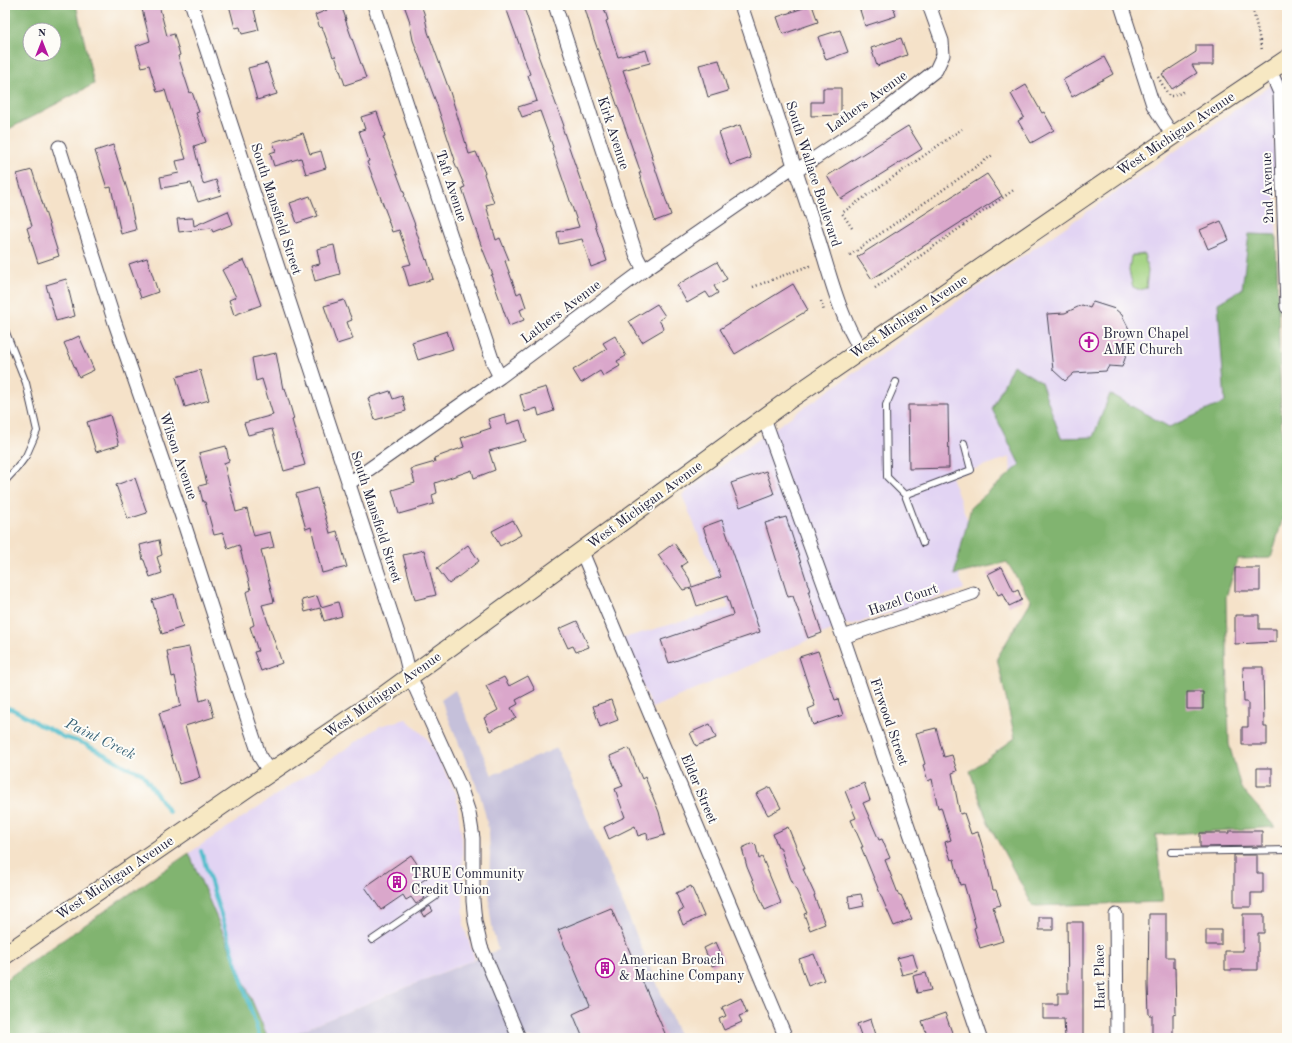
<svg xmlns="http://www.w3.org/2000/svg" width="1292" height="1043" viewBox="0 0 1292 1043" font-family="'Old Standard TT',serif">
	<rect width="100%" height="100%" fill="#fdfcf7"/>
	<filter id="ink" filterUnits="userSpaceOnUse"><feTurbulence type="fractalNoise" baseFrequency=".025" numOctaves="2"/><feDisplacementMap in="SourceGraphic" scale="8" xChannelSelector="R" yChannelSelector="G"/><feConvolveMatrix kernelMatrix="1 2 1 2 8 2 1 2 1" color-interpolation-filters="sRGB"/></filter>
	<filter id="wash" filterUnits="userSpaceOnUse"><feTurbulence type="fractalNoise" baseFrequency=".012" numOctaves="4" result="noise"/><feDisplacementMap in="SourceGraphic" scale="16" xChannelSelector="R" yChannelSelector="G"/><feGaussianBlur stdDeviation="0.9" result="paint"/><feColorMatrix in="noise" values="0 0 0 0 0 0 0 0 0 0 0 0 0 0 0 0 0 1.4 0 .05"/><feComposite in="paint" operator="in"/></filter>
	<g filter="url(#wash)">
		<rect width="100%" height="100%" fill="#f5e2c9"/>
		<path fill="#e2d4f3" d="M1287 74V139L1274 140 1284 514 1013 515 1010 457 951 477 985 566 959 575 964 589 851 625 845 624 652 708 623 638 729 608 682 495 752 444 900 341Z
			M406 719 427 738 456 793 462 841 464 927 475 959 283 1038H268L189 853 380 726Z"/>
		<path fill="#c5c0da" d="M455 690 492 775 557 748 680 1038H283L498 950 493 932 490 913 489 884 490 854 489 834 485 813 480 795 441 700Z"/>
		<path fill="#a2d281" stroke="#627a5e" d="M1144 254 1148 271 1146 288 1140 290 1133 287 1129 271 1131 256Z"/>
		<path fill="#81b46f" stroke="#526b55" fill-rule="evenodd" d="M5 5H76L94 84 5 131ZM30 30H54V54H30Z
			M1249 234 1276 235 1284 514 1271 558 1238 559 1226 597 1229 744 1241 788 1275 827 1156 835 1163 902 1033 906 988 823 970 771 1015 738 997 658 1031 601 1007 562 954 575 971 507 1020 465 992 409 1013 365 1041 382 1061 438 1093 437 1110 394 1169 427 1225 402 1218 303 1242 289Z
			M189 853 268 1038H5V980Z"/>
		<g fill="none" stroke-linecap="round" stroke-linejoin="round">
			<path stroke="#52becc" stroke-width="4" d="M5 707 14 710 32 720 39 725 48 728 63 737 77 741 85 744 108 756 125 766 142 773 169 812
				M201 851 260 1038"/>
		</g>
		<g id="blocks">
			<path fill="#daa7cb" d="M141 5H159L167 36 174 34 180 55 178 56 190 93 192 92 199 112 196 113 206 142 194 146 203 184 216 180 221 195 198 202 191 183 162 188 160 177 179 173 176 161 186 159 165 90 157 92 149 65 142 67 136 46 150 41Z
				M229 5H244L245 8 253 6 259 30 242 34 240 27 235 28Z
				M325 5H341L346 19H345L366 78 345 85 335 56 333 57 322 27 320 28 315 15 327 10Z
				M404 5H421L424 13 428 32 450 92 469 154 476 152 485 173 484 174 494 203 486 205 496 240 500 238 509 260 505 261 517 294 521 292 526 307 520 310 524 320 509 326 491 275H493L481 245 462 188 465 187 454 161 455 160 436 102 413 40 409 19Z
				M505 5H523L540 54 538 55 564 126 562 127 596 225H595L607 261 591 267 582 239 559 244 557 232 579 227 552 148 553 147 540 111 522 117 518 107 537 101 528 75 530 74Z
				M584 5H603L608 20 606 21 618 57 646 50 650 63 623 70 652 155 651 156 671 215 655 221 639 173H641L594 39Z
				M812 5 818 22 783 34 777 17Z
				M866 5H893L896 16 865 26 859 7Z
				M840 30 848 52 826 60 818 37Z
				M901 38 907 55 877 66 871 48Z
				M1196 45H1213V65H1192L1197 73 1172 89 1162 74 1196 52Z
				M1104 57 1113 74 1072 97 1063 80Z
				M719 60 728 91 708 97 699 65Z
				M267 63 277 94 257 100 248 68Z
				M1026 85 1042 113 1044 112 1054 130 1031 143 1018 121 1024 117 1011 94Z
				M823 88H841V115L811 116V102H823Z
				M377 112 385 136 383 137 405 195 404 196 415 225H414L426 260 427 259 433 279 409 286 403 266 411 264 399 230 392 232 388 220H389L367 162 369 161 359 131 365 129 361 117Z
				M740 125 751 158 730 165 719 132Z
				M908 126 922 149 841 199 827 176Z
				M303 133 310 154 321 151 326 168 306 174 301 158 274 166 270 153 276 151 273 142Z
				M113 145 128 192 136 230 121 234 111 187 107 188 95 151Z
				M32 170 59 256 38 263 27 228 32 226 17 174Z
				M987 174 1002 196 872 279 857 257Z
				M310 196 318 216 297 223 290 203Z
				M228 211 233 224 213 232 211 228 179 232 177 219 193 218 194 226Z
				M1221 221 1229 240 1208 249 1200 230Z
				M334 245 340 274 315 281 311 266 320 264 317 249Z
				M147 258 158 292 141 298 129 264Z
				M244 260 249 271 261 305 234 315 229 300 236 297 222 270Z
				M717 262 727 279 714 286 718 293 710 298 706 292 687 303 677 285Z
				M66 279 75 316 56 321 46 285Z
				M793 284 808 310 735 354 720 329Z
				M344 300 352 320 347 322 353 339 337 344 324 306Z
				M1093 302 1115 309 1122 315 1132 335 1126 338 1129 347 1122 367 1109 366 1106 371 1074 373 1065 381 1053 370 1047 314 1065 313 1082 305 1090 308Z
				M657 304 665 316 659 320 664 329 642 342 629 321Z
				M447 331 453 349 418 360 412 342Z
				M79 336 94 370 79 377 64 343Z
				M615 336 626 356 617 361 620 366 603 376 600 371 581 383 573 370 607 349 603 343Z
				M276 353 283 389 285 388 294 419 292 420 305 465 284 471 272 429 248 435 244 423 273 415 262 379 256 381 252 358Z
				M200 370 209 400 185 407 176 377Z
				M546 387 554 411 539 416 537 408 525 412 520 395Z
				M390 391 393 399 402 396 406 411 375 420 368 398Z
				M908 405H948L949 468 909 469Z
				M505 414 507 424 520 420 526 441 489 451 495 470 474 478 472 470 435 483 437 493 432 495 434 504 399 514 392 490 415 483 411 469 435 462 434 458 464 447 461 438 491 428 488 419Z
				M110 415 119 445 96 452 87 422Z
				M226 446 229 461 224 463 236 512 247 509 254 536 270 532 274 547 261 550 274 602 262 605 282 663 261 671 254 652 258 651 250 627 254 625 246 592 251 590 239 545 228 549 223 533 214 535 205 502H203L199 486 207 484 199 453Z
				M766 471 774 494 740 507 731 483Z
				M135 478 147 513 128 519 116 485Z
				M317 488 330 533 337 531 347 567 322 573 311 527 306 529 296 494Z
				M786 517 810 591H808L822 633 808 638 793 596 788 597 765 523Z
				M513 520 521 535 500 546 492 531Z
				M722 520 760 632 669 663 661 640 733 615 727 596 697 606 691 588 683 590 658 555 674 543 687 562 681 566 689 578 692 587 721 577 703 527Z
				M159 540 162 555 157 557 162 573 150 577 144 560H143L140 545Z
				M468 545 479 561 449 584 437 568Z
				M424 550 436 595 415 600 403 555Z
				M1002 567 1014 592 1018 590 1022 600 1009 606 1003 593 998 595 988 574Z
				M1235 568H1260V591H1235Z
				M174 594 183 627 162 634 152 600Z
				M317 596 321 607 338 602 342 616 324 621 320 608 305 612 302 600Z
				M1235 615H1259V629H1276V642L1235 644Z
				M577 621 589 647 576 652 573 646 568 648 559 629Z
				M189 647 200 701 209 698 214 717 185 726 200 778 180 784 159 713 181 706 175 676 172 677 167 651Z
				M818 651 835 700 838 699 843 715 813 725 808 709 815 706 799 657Z
				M1243 667H1263L1264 727H1267V745H1242V727H1248V702H1244Z
				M528 676 535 690 516 700 518 704 511 708 516 718 490 731 484 718 498 710 486 686 504 677 509 686Z
				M1187 692H1203V709H1187Z
				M611 700 618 720 600 727 593 706Z
				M710 724 716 738 696 746 690 733Z
				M936 728 944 757 952 755 957 771 952 773 960 814 964 813 971 834 978 832 984 852 993 890H996L1001 905 993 907 1003 941 980 948 974 928 976 927 964 884 960 885 954 859 951 860 945 842 951 840 941 807 938 808 932 779 928 781 923 765 925 764 916 733Z
				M629 748 642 779 645 777 659 812 665 835 648 840 647 833 638 836 635 826 609 839 604 827 625 817 615 789 623 786 610 756Z
				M1257 768H1272V786H1257Z
				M864 783 870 800 863 803 879 840 882 839 890 858 885 860 899 896 901 895 912 919 894 926 882 898 861 847H863L851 820 856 818 845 791Z
				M770 787 781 808 768 815 756 794Z
				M788 827 797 849 805 869H803L815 895 814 896 825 924 810 930 804 914 807 913 790 877 780 847H778L773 834Z
				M1229 831H1262V846L1200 847V833H1229Z
				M753 843 756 846 759 859 762 857 781 903 765 910 747 867 742 848Z
				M411 855 427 878 416 885 425 898 416 904 411 897 406 900 403 895 381 910 365 887Z
				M1234 855H1257V873H1263V893H1251V907H1234Z
				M691 886 704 916 683 925 678 912 683 910 676 893Z
				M861 894 864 906 850 909 848 896Z
				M430 906 433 911 424 917 421 912Z
				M611 908 667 1038H583L573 1014 590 1006 558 930Z
				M1149 914H1166V957H1174V968H1175L1176 1014 1173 1015V1038H1152V1015H1149L1148 986Z
				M1243 914H1264V933H1258V970H1225V951H1243Z
				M1039 917H1053V930H1039Z
				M1067 922H1083V1038H1065L1064 1019H1043V1004H1058V993H1068Z
				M1206 930H1221V945H1206Z
				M716 942 724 961 712 966 704 948Z
				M814 954 824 980 808 986 799 959Z
				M913 954 918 971 902 975 897 958Z
				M926 973 931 990 917 993 913 976Z
				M741 998 747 1013 739 1016 742 1022 724 1030 719 1019 726 1016 722 1007Z
				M945 1013 954 1038H928L922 1021Z
				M871 1019 877 1038H862L857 1024Z"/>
		</g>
	</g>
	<g filter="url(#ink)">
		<use href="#blocks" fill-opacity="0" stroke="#423f50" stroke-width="1"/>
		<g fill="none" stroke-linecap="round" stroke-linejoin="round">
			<defs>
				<path id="lane" d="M5 330 26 383 37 431 26 456 17 468 5 481
					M896 382 886 405 887 477 905 495 971 470 964 443
					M905 495 923 543
					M1171 852 1287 850
					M372 940 435 897"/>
				<path id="street" d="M192 5 405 655 410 676 460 786 469 813 473 838V901L475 921 481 947 519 1038
					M374 5 494 365 500 377
					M555 5 637 257 644 270
					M741 5C766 80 790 155 816 231 829 271 838 313 861 350
					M1121 5 1153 105 1173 136
					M1270 70 1280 93 1287 307
					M59 147 115 323 181 514 253 736 260 757 270 773
					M796 171 883 112 936 70 943 55 942 41 929 5
					M764 418 843 637 980 1038
					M348 484 500 377 644 270 794 166
					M582 552 786 1038
					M843 637 973 593
					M1116 915 1117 1038"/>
				<path id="secondary" d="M5 955 247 788 383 696 790 399 1173 136 1287 59"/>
			</defs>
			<use href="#lane" stroke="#423f50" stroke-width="8"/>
			<use href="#street" stroke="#423f50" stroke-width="15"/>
			<use href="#secondary" stroke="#423f50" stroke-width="20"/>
			<path stroke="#423f50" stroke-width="2.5" stroke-dasharray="1 3" stroke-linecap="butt" d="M1252 5 1262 50
				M1158 77 1169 96H1173L1183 92
				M852 228 842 213 962 129
				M850 255 994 154
				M753 287 800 269 810 266
				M875 288 1015 189
				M821 301 824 311"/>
			<use href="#lane" stroke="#fff" stroke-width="6"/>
			<use href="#street" stroke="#fff" stroke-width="13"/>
			<use href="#secondary" stroke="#f7e8c3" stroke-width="18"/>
		</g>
	</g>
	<defs>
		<symbol id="church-ring" viewBox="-11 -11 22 22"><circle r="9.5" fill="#fdfcf7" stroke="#b5179e" stroke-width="1.5"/><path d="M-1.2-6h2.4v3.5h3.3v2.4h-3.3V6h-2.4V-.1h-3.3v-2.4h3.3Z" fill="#b5179e"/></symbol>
		<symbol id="building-ring" viewBox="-11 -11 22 22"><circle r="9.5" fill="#fdfcf7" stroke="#b5179e" stroke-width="1.5"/><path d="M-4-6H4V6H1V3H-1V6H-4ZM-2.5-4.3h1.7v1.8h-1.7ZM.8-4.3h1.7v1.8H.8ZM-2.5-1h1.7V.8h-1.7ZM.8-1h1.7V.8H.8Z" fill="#b5179e"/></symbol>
	</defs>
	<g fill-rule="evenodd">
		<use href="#church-ring" x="1078" y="331" width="22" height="22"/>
		<use href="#building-ring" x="386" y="871" width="22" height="22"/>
		<use href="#building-ring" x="594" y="957" width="22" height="22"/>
	</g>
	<g text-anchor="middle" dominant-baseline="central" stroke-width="4" stroke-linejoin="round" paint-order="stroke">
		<g font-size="14" fill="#22223b" stroke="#fdfcf7">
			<text transform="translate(867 102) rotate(-36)">Lathers Avenue</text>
			<text transform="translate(613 133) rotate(72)">Kirk Avenue</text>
			<text transform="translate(1176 134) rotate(-34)">West Michigan Avenue</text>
			<text transform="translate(813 174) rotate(72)">South Wallace Boulevard</text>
			<text transform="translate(451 186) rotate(72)">Taft Avenue</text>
			<text transform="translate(1268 188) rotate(-92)">2nd Avenue</text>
			<text transform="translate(276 209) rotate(72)">South Mansfield Street</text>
			<text transform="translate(561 312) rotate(-37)">Lathers Avenue</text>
			<text transform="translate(909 317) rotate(-34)">West Michigan Avenue</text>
			<text transform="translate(178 456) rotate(71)">Wilson Avenue</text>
			<text transform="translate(645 505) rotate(-36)">West Michigan Avenue</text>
			<text transform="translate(376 517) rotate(72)">South Mansfield Street</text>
			<text transform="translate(903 600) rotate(-19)">Hazel Court</text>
			<text transform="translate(383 695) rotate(-35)">West Michigan Avenue</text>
			<text transform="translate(889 722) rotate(71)">Firwood Street</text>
			<text transform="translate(699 789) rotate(67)">Elder Street</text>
			<text transform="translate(115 878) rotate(-34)">West Michigan Avenue</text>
			<text transform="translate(1100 977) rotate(-91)">Hart Place</text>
		</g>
		<g font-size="14" fill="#22223b" stroke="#fdfcf7" text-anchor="start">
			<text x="1103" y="334">Brown Chapel<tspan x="1103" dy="16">AME Church</tspan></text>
			<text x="411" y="874">TRUE Community<tspan x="411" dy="16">Credit Union</tspan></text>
			<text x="619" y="960">American Broach<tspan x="619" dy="16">&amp; Machine Company</tspan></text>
		</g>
		<g font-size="15" font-style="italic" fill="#356075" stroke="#fdfcf7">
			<text transform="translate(100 740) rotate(26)">Paint Creek</text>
		</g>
	</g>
	<rect width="1292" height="1043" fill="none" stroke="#fdfcf7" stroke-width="20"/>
	<g transform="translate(42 42)"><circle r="19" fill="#fdfcf7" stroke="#a5a5ac"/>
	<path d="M0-3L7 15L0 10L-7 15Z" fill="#b5179e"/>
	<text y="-6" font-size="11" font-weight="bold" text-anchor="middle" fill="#22223b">N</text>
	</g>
</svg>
